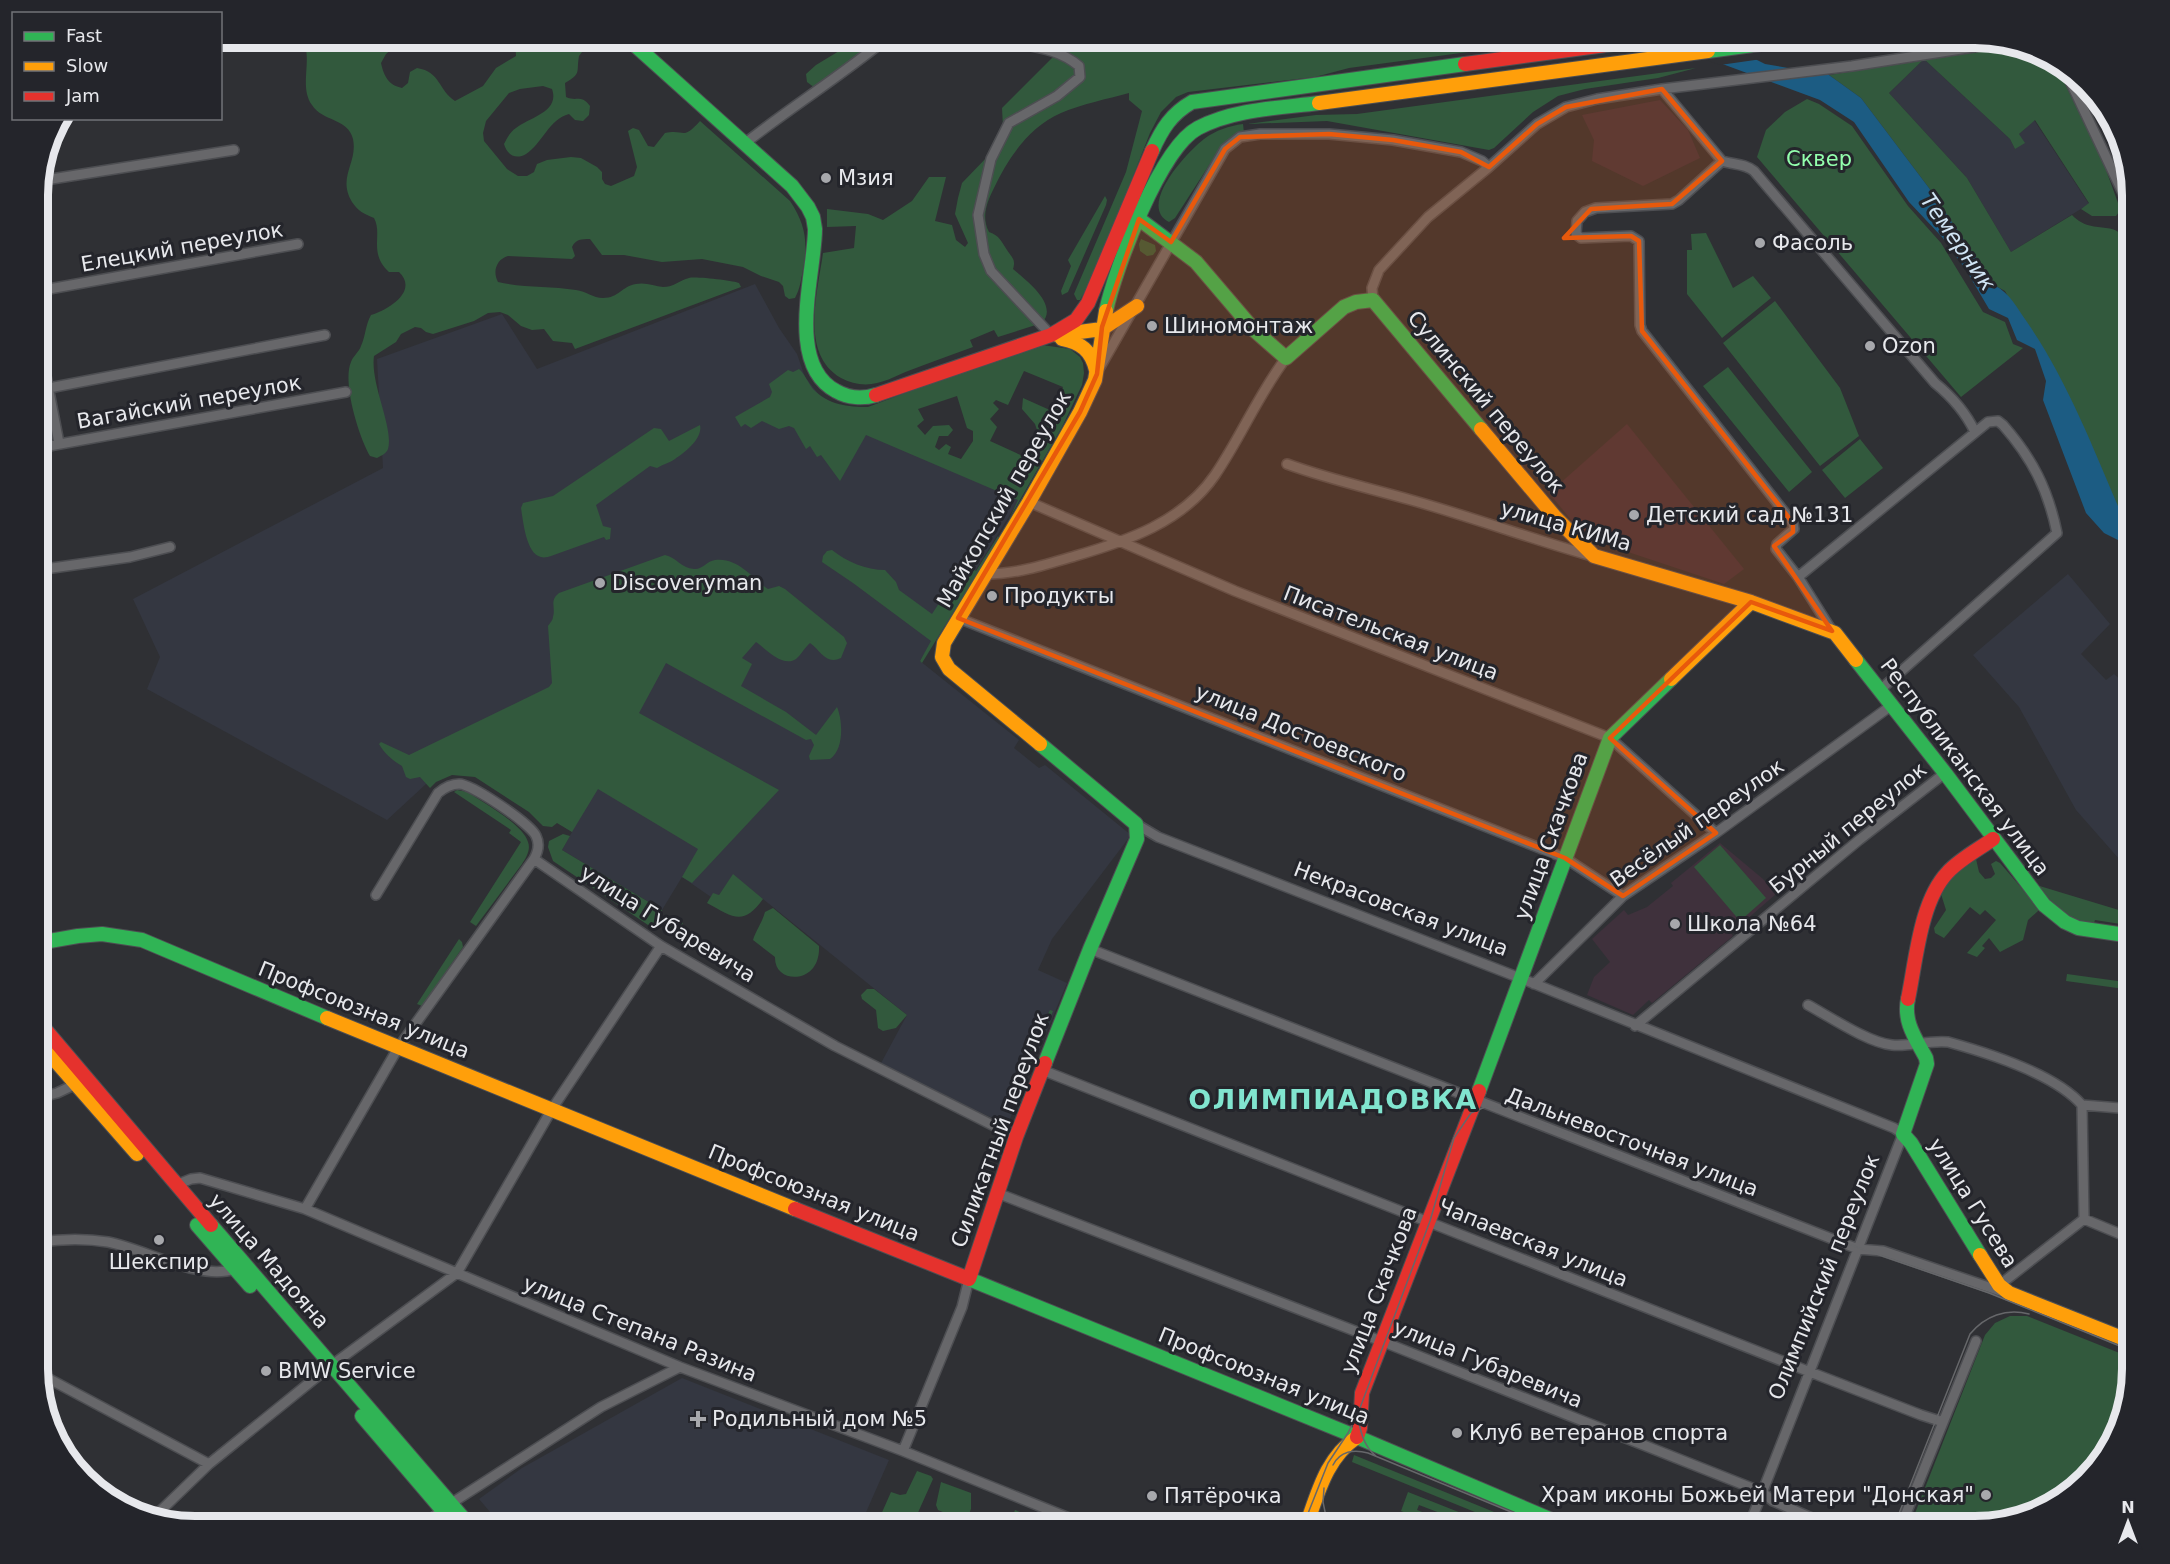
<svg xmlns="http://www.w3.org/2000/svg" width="2170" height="1564" viewBox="0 0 2170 1564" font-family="'DejaVu Sans',sans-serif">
	<rect width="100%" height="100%" fill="#2f3034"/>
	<path fill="#3f323d" d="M1660 100 1688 130 1700 158 1643 186 1592 161 1594 140 1582 115Z"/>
	<path fill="#343741" d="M1924 59 2010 139 2015 149 2019 134 2034 120 2089 204 2011 252 1967 178 1889 93Z
		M2084 86 2116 125 2132 194V206L2117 157Z
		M755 284 779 328 797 354 805 377 820 396 1019 500 920 661 1019 740 1014 748 1039 768 1045 765 1131 835 1052 939 1038 970 1067 983 1009 1121 990 1117 880 1065 907 1015 733 875 719 895 713 894 711 897 682 877 662 910 562 850 572 832 493 781 463 771 426 784 387 820 147 689 160 657 133 599 383 468 377 359 502 314 537 369Z
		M2068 574 2110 624 2081 654 2106 680 2114 674 2132 690V896L2120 892 2127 868 2076 810 2019 707 1973 655Z
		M682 1378 889 1460 860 1526H502L479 1499 522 1468Z"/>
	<path fill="#3f313c" d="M1627 424 1744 569 1724 584 1586 538 1549 493Z
		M1720 843 1763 879 1776 894 1731 933 1733 936 1652 1003 1649 1000 1633 1015 1587 995 1594 977 1610 962 1592 939 1624 910 1628 915 1647 907 1673 886 1671 883Z"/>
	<path fill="#32593d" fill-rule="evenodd" d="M302 38H353L357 42 364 45 372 38H402L403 40 386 54 381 63C384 76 388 85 402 88L408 83 410 72 417 68C441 72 438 90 455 101L483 86 496 68 516 56 515 38H593L594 40 591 48 582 52 579 56C576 73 582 73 565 83L566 97C576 102 581 94 590 106L589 115 583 121 575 120 569 114C549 119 542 144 526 154 516 160 507 155 504 144 507 138 510 132 516 128 530 117 560 112 552 89L543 86 520 89 509 93 486 121 483 133 484 141 507 169 518 176H527L534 172 537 164 547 160 571 157 581 158 597 167 602 172V179L605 184 611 186 634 176 637 167 628 131 633 128 639 130 648 146 654 147 665 133C686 129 682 141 700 121L790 201C806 225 808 243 803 270 801 280 800 289 795 298L789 299 785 296 783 286 779 282 761 276 743 267 702 259 662 262 624 255H602L590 239C581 239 576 239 572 247L575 256 572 259 508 256C497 259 492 271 498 282 523 288 550 286 576 290 586 291 593 298 603 298 619 298 622 286 636 284 645 282 655 286 663 287 674 287 680 280 689 278 695 276 735 281 739 283L741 287 575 349 572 343 553 341 544 329 532 330 521 326 508 315 500 312 488 313 474 321 433 334 426 332 421 328 415 327 401 334 396 342 374 356C370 384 394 428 388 449 386 454 382 455 377 458L370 456C359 437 342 383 351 362 353 356 359 352 361 346 366 335 365 326 371 315 388 310 419 291 399 272H389C368 253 383 234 374 218 364 214 358 211 352 202 337 177 358 163 353 139 348 118 323 122 312 105 298 85 314 59 302 38Z
		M858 38H883L815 88 807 82 806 74 816 65 854 42Z
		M1006 38H1572L1349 68 1315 77 1188 92 1176 97 1161 112 1150 133 1095 273 1080 300H1077L1074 294 1126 172 1142 111 1129 100V93C1107 99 1082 104 1061 113 1029 127 1008 158 994 188 987 202 981 217 989 232 1000 236 1001 241 1007 250 1012 258 1016 259 1013 269 1027 281 1059 305 1042 323L998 337 994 330 970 340 973 347C951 355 929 363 908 371 898 375 887 381 877 383 865 386 852 384 841 378 799 354 818 291 823 253L854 248 856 226 827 227V209L868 214 883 220 912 201 929 177H946L935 221 952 225 956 240 965 247 968 243 955 214 958 198 962 183 990 154 994 140 1003 127 1002 108 1052 58 1058 56 1079 63C1055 40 1035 46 1006 38Z
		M2011 47H2028L2054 61 2105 167 2118 203 2119 212 2116 216H2092L2081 209 2089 203 2035 120 2019 134 2025 143 2015 149 2010 139 1924 59 1889 93 1967 178 2011 252 2072 215C2096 240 2119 211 2132 255V529L2124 520 2005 291 1994 285 1929 188 1861 98 1829 75Z
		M1696 68 1658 78 1585 89 1558 96 1533 112 1494 148 1489 150 1327 121 1247 124 1316 115 1357 114Z
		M1807 99 1819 104 1852 126 1908 206 1941 243 1983 312 2005 322 2013 344 2023 348 1961 397 1757 157 1766 130 1785 112Z
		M1243 124 1244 133 1231 137 1215 156 1175 218 1169 222C1137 206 1187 152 1204 139 1216 130 1229 126 1243 124Z
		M1105 196 1107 200 1106 205 1068 292 1062 295 1061 291 1071 266 1068 260Z
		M1706 233 1733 288 1753 276 1771 298 1722 338 1687 294V250H1692L1691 234Z
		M1141 239 1155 245 1156 251 1153 255 1147 256 1140 251 1139 244Z
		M1775 301 1840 388 1859 436 1820 466 1723 343Z
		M1035 344 1070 349 1080 357 1083 363 1084 373 1082 385 1062 427 1009 519 1018 500 866 435 840 481 821 455 817 457 810 446 806 449 794 428 789 426 779 429 762 421 751 428 745 424 741 427 735 417 770 397 772 392 769 384 788 370 793 372 799 369C805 374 808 383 813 389 828 405 848 407 868 407ZM1024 371 1063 387 1052 411 1023 398 1022 409 1035 424 1037 430 1025 457 990 441 997 427 990 419 999 409 993 403 996 400 1008 405ZM957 396 967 428 973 431V441L961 459 948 454 951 447 946 444 939 450 935 447 939 436H948L953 430 949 425 933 426 925 435 917 426 924 420 918 409Z
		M1728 367 1812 472 1789 492 1703 386Z
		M700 425C703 438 686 452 675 459 670 463 663 464 657 468L650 466 596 505 603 526 611 528 610 539 606 540 604 537 551 556C548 557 544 558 541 557 526 554 523 520 521 508L523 503 553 496 654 428 661 429 669 441Z
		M1860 439 1883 468 1845 498 1822 470Z
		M998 536 999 538 922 663 920 661 931 641 853 583 822 562 823 556 827 551 832 550C847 562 866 570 885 570L896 582 899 590 932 614 962 568 971 567 976 571Z
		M665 555C676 557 681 568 694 569 702 570 707 561 715 560 738 557 752 578 768 589L779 586 785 589 844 637 847 643 841 658C826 665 821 651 810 643 805 647 801 655 796 659 783 668 766 649 756 642L742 658 752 664 741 686 786 712 816 735 837 707C843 721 844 750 830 759L810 760 809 756 814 745 811 739 806 740 666 663 639 713 779 790 692 883 682 877 698 849 598 789 572 832 557 823 552 827 543 826 529 812 475 777 452 775 436 782 430 788 420 777 410 779 406 777 402 766C393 761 385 754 379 744L381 742 409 755 549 687 552 683 548 626C550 623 553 620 553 617 556 607 549 601 559 593Z
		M457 790 468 792C483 803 523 824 528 842 531 850 526 858 522 864L476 926 470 922 521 842 509 833 511 830 454 792Z
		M563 834 570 836 562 850 662 910 655 926 651 927 553 861 548 847 549 841Z
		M1720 845 1766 898 1740 921 1694 867Z
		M1976 859 1979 872 1985 879 1991 878 1995 874 1991 864 1996 861 2000 863 2038 907V911L2028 920 2023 940 2000 952 1989 938 1982 946 1985 948 1977 957 1967 953 1996 920 1985 910 1980 915 1970 907 1944 938 1935 933 1934 928 1946 910 1941 894 1946 879Z
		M733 874 763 899C743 927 733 917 707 903L713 893 719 895Z
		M2033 884 2132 914V932L2127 931V925L2095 920 2093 926C2068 922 2048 904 2033 884Z
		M773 908 819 946C821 985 774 985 775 957L753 940C756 930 762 923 765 912Z
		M674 918 683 923 676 936 666 931Z
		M459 939 462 942 463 947 422 1006 417 1004Z
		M2067 974 2132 983V990L2066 981Z
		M867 989H874L907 1015 896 1028 883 1031 878 1028 876 1010 862 999 861 995Z
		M1050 1010 1053 1011 1028 1073 1025 1070 1024 1063Z
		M2010 1316H2027L2132 1358 2124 1420 2100 1465 2045 1510 1975 1526H1910L1985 1335 1995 1323Z
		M1354 1455 1499 1514 1497 1521 1352 1462Z
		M917 1471 931 1476 933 1479 912 1526 891 1518 887 1526H876L891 1492 900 1495 906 1494Z
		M941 1482 971 1493V1509L967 1519 964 1521 938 1510 936 1505Z
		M1408 1492 1494 1526H1474L1419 1505 1417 1510 1448 1522 1446 1526H1439L1401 1511Z
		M1015 1510 1036 1519 1033 1526H1009Z"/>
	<path fill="#1c5c83" d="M1652 38H1713L1765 64 1829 75 1861 98 1929 188 1994 285C2010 293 2017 308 2027 322 2069 383 2095 453 2124 520L2132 529V552L2118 540 2104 533 2086 513 2043 400 2046 381 2035 349 2017 340 2008 318 1989 309 1966 270 1942 237 1909 202 1854 122 1820 100Z"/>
	<path fill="#2f3034" d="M1649 38H1720L1762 59 1720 65 1651 40Z"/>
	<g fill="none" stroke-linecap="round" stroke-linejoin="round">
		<defs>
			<path id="street" d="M995 38C1025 47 1054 45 1079 66L1080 77 1057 96 1009 123 991 159 978 215 984 254 991 271 1051 335
				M2063 66 2123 193 2132 228
				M1662 89 1722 161C1734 165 1744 163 1754 171L1935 383C1951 396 1966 413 1975 432
				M744 144C791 107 841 76 887 38
				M1722 161 1679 200 1672 204 1596 208 1585 212 1577 221 1576 234 1581 238 1631 236 1639 241 1640 325 1642 331 1793 523 1794 529 1777 544 1776 549 1798 577 1832 631
				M39 181 234 150
				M38 291 298 244
				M1373 300 1372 288 1379 270 1428 217 1489 167 1537 124 1566 107 1597 99 1662 89 1852 66 2006 42
				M38 335 59 443
				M1100 367 1225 149 1240 137 1260 134H1329L1393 140 1461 152 1482 161 1489 167
				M49 388 325 335
				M38 448 346 392
				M1287 464C1328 479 1369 488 1411 500 1472 517 1531 539 1592 556
				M1029 502 1235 591 1610 738 1716 833
				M38 570 130 557 170 547
				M986 574C1017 574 1045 565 1075 556 1127 541 1183 522 1215 475 1241 437 1258 395 1286 358
				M1798 577 1988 422 1998 421 2003 425C2032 458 2048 489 2057 533L1880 690
				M958 618 1565 858 1623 896
				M1136 824 1158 837 1520 978 1894 1128 1903 1134 1749 1526
				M534 859 661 946 835 1046 1016 1137
				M1090 949 1858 1249 1883 1251 2006 1293
				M1534 984 1623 896 1716 833 1892 705
				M1808 1005C1830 1017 1869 1043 1892 1045 1909 1047 1929 1040 1948 1042 1988 1053 2055 1074 2082 1105L2132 1109
				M1635 1026 1859 840 1945 773
				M1042 1070 1810 1372 1921 1415 1943 1422
				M38 1098 57 1093 76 1084
				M176 1185 191 1179 200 1178 305 1209 680 1367 903 1451 1089 1526
				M997 1193 1381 1341 1762 1492 1773 1501 1828 1525
				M305 1209 398 1048 534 859C538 852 540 844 536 836 531 824 472 784 459 784 450 784 444 788 438 793L376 895
				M2084 1219 2132 1239
				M38 1242C61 1239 84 1238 108 1242 145 1249 198 1281 235 1269
				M1997 1287 2084 1219 2082 1105
				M332 1365 457 1273 552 1109 661 946
				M38 1373 209 1464
				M903 1451 962 1307 969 1279
				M152 1519 209 1464 324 1371
				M421 1526 458 1499 601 1407 680 1367
				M1901 1526 1976 1341"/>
			<path id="fast" d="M627 38 792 186 808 207 813 217 815 229C815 273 785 364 836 391 848 398 863 399 876 395
				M1708 51 1806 38
				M1152 151C1162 129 1171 114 1192 102L1465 64
				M1139 219 1196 262 1254 330 1286 358 1344 307 1356 302 1373 300 1481 429
				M1106 311C1115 269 1160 148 1198 128 1234 109 1279 108 1319 103
				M1856 660 1945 773 2044 905 2065 922 2078 928 2132 936
				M1040 744 1136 824 1137 839 1090 949 1045 1063
				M38 943 78 936 102 934 142 940 327 1018
				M1908 999C1903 1022 1916 1039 1926 1058L1927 1064 1903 1134 1911 1143 1980 1255
				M1479 1091 1610 738 1671 679
				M197 1225 250 1286
				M211 1225 470 1526
				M969 1279 1357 1437 1566 1526
				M362 1416 456 1526"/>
			<path id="slow" d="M1319 103 1708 51
				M1057 335 1102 329 1137 306
				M1062 339C1081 343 1091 350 1096 370
				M1481 429 1555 517 1594 556 1751 602 1835 633 1856 660
				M1671 679 1751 602
				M1040 744 949 669 942 657 944 643 1029 502 1080 412 1095 380 1106 311
				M327 1018 795 1209
				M38 1041 137 1154
				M1980 1255 1999 1285 2009 1293 2132 1342
				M1306 1526C1318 1493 1326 1458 1357 1437"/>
			<path id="jam" d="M1465 64 1658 38
				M876 395 1051 335 1076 320 1088 303 1152 151
				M1908 999C1916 961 1920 901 1948 872 1960 859 1979 849 1993 839
				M38 1021 211 1225
				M795 1209 969 1279 1016 1137 1045 1063
				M1357 1437 1360 1428 1362 1393 1479 1091"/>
		</defs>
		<use href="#street" stroke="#4d4e52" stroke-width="12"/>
		<use href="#fast" stroke="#4d4e52" stroke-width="16"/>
		<use href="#slow" stroke="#4d4e52" stroke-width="16"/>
		<use href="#jam" stroke="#4d4e52" stroke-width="16"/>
		<use href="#street" stroke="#67676a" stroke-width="9"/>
		<use href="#fast" stroke="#30b455" stroke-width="14"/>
		<use href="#slow" stroke="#ff9f0a" stroke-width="14"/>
		<use href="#jam" stroke="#e5322d" stroke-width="14"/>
		<path stroke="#66676a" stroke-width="1.5" d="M1359 1413C1358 1428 1364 1447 1376 1456
			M1333 1465C1340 1451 1354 1449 1368 1453L1545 1526
			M1324 1488 1323 1502 1328 1526
			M1303 1526 1328 1463 1348 1433 1360 1408 1430 1221 1454 1138 1471 1113 1485 1107 1503 1108 1862 1249 1989 1293 2132 1351
			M1894 1526 1970 1334C1985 1316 2006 1308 2029 1314"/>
	</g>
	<path fill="#e8590c" fill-opacity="0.2" stroke="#e8590c" stroke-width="4.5" stroke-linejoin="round" d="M1662 89 1722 161 1672 204 1591 209 1564 238 1631 236 1639 241 1642 331 1793 523V532L1774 546 1832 631 1751 602 1610 738 1716 833 1623 896 1565 858 958 618 1080 412 1097 374 1102 327 1139 219 1171 242 1225 149 1240 137 1329 134 1393 140 1461 152 1489 167 1537 124 1566 107Z"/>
	<g fill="#a7a8ac" stroke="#24252b" stroke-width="2">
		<circle cx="826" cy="178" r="6"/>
		<circle cx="1760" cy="243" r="6"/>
		<circle cx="1152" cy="326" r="6"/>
		<circle cx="1870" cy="346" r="6"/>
		<circle cx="1634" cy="515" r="6"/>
		<circle cx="600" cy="583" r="6"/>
		<circle cx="992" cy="596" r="6"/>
		<circle cx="1675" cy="924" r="6"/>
		<circle cx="159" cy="1240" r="6"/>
		<circle cx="266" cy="1371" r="6"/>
		<path d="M695 1410h6v6h6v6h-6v6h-6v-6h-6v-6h6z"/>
		<circle cx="1457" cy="1433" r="6"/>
		<circle cx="1986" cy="1495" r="6"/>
		<circle cx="1152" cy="1496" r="6"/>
	</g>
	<g text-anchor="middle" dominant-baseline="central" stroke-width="6" stroke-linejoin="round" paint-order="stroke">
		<g font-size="21" fill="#93ffad" stroke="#24252b">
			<text x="1819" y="159">Сквер</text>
		</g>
		<g font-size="21" fill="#e7e8ec" stroke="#24252b" text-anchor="start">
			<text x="838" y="178">Мзия</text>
			<text x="1772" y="243">Фасоль</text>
			<text x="1164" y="326">Шиномонтаж</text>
			<text x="1882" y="346">Ozon</text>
			<text x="1646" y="515">Детский сад №131</text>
			<text x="612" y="583">Discoveryman</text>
			<text x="1004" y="596">Продукты</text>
			<text x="1687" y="924">Школа №64</text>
			<text x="159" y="1262" text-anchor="middle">Шекспир</text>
			<text x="278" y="1371">BMW Service</text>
			<text x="712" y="1419">Родильный дом №5</text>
			<text x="1469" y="1433">Клуб ветеранов спорта</text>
			<text x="1974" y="1495" text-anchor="end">Храм иконы Божьей Матери "Донская"</text>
			<text x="1164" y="1496">Пятёрочка</text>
		</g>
		<g font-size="21" fill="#e7e8ec" stroke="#24252b">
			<text transform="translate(182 247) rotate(-10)">Елецкий переулок</text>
			<text transform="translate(189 402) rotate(-10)">Вагайский переулок</text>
			<text transform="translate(1486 402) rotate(50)">Сулинский переулок</text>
			<text transform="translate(1004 499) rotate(-60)">Майкопский переулок</text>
			<text transform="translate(1566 526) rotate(16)">улица КИМа</text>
			<text transform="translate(1391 633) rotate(21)">Писательская улица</text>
			<text transform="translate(1301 733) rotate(22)">улица Достоевского</text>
			<text transform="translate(1965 767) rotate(53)">Республиканская улица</text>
			<text transform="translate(1697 823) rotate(-35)">Весёлый переулок</text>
			<text transform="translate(1848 828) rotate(-39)">Бурный переулок</text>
			<text transform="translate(1551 836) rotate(-70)">улица Скачкова</text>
			<text transform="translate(1401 909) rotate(21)">Некрасовская улица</text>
			<text transform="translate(668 924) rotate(32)">улица Губаревича</text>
			<text transform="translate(364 1010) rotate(22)">Профсоюзная улица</text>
			<text transform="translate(1000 1130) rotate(-70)">Силикатный переулок</text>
			<text transform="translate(1632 1142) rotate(21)">Дальневосточная улица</text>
			<text transform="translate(814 1193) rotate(22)">Профсоюзная улица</text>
			<text transform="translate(1973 1203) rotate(58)">улица Гусева</text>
			<text transform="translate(1533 1243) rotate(22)">Чапаевская улица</text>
			<text transform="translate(269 1261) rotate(49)">улица Мадояна</text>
			<text transform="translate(1824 1277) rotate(-68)">Олимпийский переулок</text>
			<text transform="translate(1379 1290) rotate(-69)">улица Скачкова</text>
			<text transform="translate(640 1329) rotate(22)">улица Степана Разина</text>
			<text transform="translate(1488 1364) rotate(22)">улица Губаревича</text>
			<text transform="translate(1264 1376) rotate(22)">Профсоюзная улица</text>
		</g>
		<g font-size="22" font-style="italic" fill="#d0e4f4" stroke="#24252b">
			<text transform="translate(1958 242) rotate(55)">Темерник</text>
		</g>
		<g font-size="27" font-weight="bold" letter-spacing="1.5" fill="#81e5cf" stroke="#24252b">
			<text x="1333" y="1099">ОЛИМПИАДОВКА</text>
		</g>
	</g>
	<path d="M0 0H2170V1564H0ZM195 48H1975A147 147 0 0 1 2122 195V1369A147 147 0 0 1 1975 1516H195A147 147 0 0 1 48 1369V195A147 147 0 0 1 195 48Z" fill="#24252b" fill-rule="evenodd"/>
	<path fill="none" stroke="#e7e8ec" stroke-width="8" d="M195 48H1975A147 147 0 0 1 2122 195V1369A147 147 0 0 1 1975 1516H195A147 147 0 0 1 48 1369V195A147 147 0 0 1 195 48Z"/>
	<rect x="12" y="12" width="210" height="108" fill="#24252b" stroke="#727378" stroke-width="1.5"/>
	<rect x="24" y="32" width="30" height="9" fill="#30b455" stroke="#727378" stroke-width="1.5"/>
	<text x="66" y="42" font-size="18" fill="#e7e8ec">Fast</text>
	<rect x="24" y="62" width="30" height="9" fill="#ff9f0a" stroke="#727378" stroke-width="1.5"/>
	<text x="66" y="72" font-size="18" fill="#e7e8ec">Slow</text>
	<rect x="24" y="92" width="30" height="9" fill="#e5322d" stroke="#727378" stroke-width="1.5"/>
	<text x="66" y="102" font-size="18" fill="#e7e8ec">Jam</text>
	<g transform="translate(2128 1522)" stroke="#24252b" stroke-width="4.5" paint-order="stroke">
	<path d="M0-4.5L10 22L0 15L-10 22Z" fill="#e7e8ec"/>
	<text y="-9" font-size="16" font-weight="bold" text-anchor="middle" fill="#e7e8ec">N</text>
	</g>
</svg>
